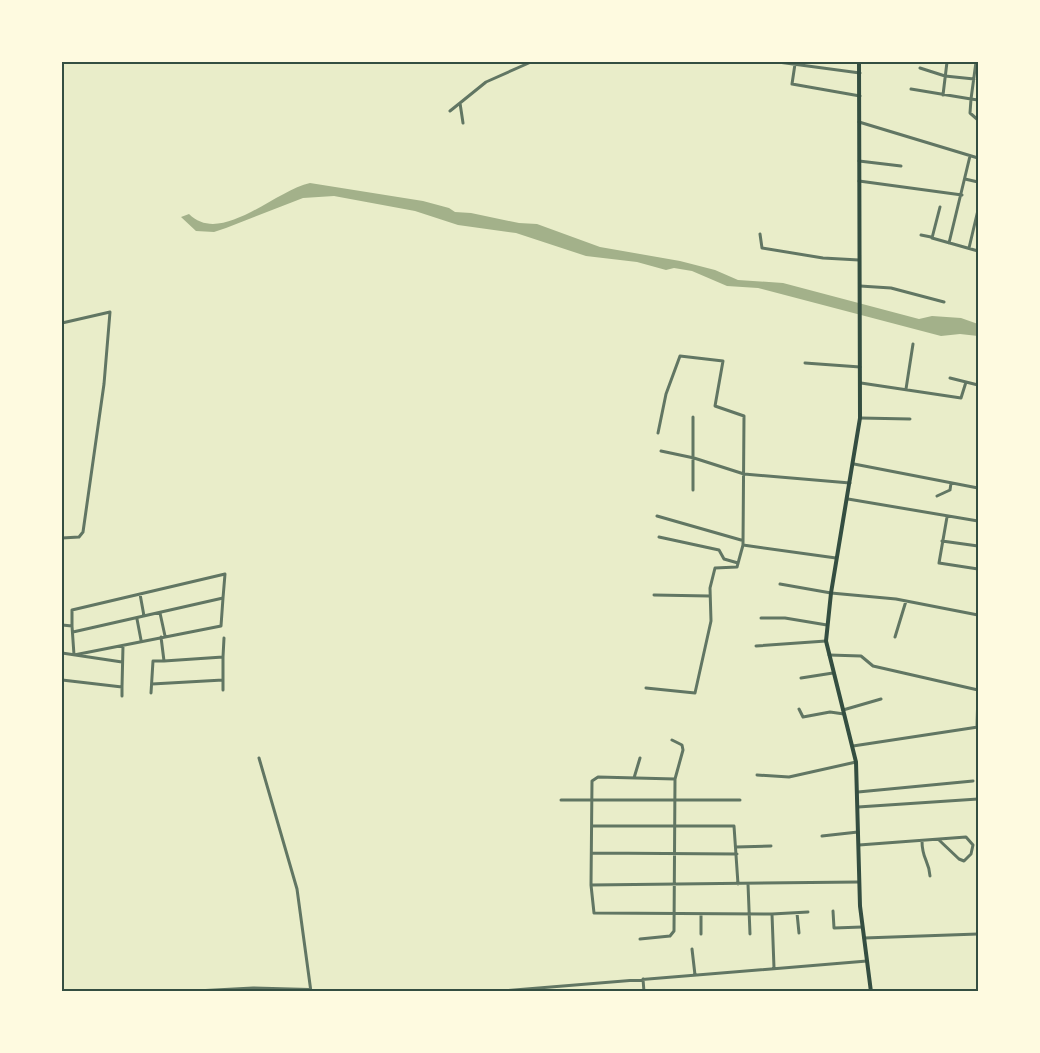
<svg xmlns="http://www.w3.org/2000/svg" width="1040" height="1053" viewBox="0 0 1040 1053" font-family="Cabin,sans-serif">
	<rect width="100%" height="100%" fill="#e9edc9"/>
	<path fill="#a3b18a" d="M310 183 423 201 449 208 455 212 471 213 519 223 537 224 600 247 680 261 715 270 738 280 783 283 919 319 932 316 961 318 978 324V336L960 334 941 336 758 288 727 286 692 271 674 268 666 270 637 262 586 256 516 233 458 225 415 211 334 196 303 198 226 228 214 232 196 231 181 217 189 214C221 246 274 191 310 183Z"/>
	<g fill="none" stroke-linecap="round" stroke-linejoin="round">
		<path stroke="#617663" stroke-width="3" d="M778 62 860 73
			M795 64 792 84 860 96
			M920 68 945 76 974 79
			M911 89 971 99 976 62
			M943 95 947 62
			M978 100 971 99 970 113 978 120
			M450 111 460 103
			M859 122 978 158
			M463 123 460 103 486 82 531 62
			M859 161 901 166
			M965 179 978 182
			M859 181 962 195
			M940 207 932 238 978 251
			M760 234 762 248 823 258 859 260
			M921 235 931 237
			M949 243 970 156
			M969 248 978 210
			M860 286 891 288 944 302
			M62 323 110 312 104 384 83 532 79 537 62 538
			M805 363 860 367
			M950 378 966 382
			M861 383 961 398 966 382 978 385
			M906 389 913 344
			M860 418 910 419
			M658 433 666 394 680 356 723 361 715 406 744 416 743 545 836 558
			M661 451 694 458 744 474 850 483
			M854 464 978 488
			M693 490V417
			M937 496 950 490 951 483
			M848 499 978 521
			M657 516 741 540
			M947 517 939 563 978 569
			M659 537 719 550 724 559 738 563
			M942 541 978 546
			M780 584 831 593 896 599 978 615
			M140 594 144 616
			M654 595 709 596
			M160 613 165 636
			M761 618H785L827 625
			M137 619 141 640
			M62 625 72 626 74 655 221 626 223 598
			M72 626V610L225 574 223 598 73 632
			M895 637 906 601
			M756 646 826 641
			M62 653 122 662
			M829 655 861 656 873 666 978 690 977 727
			M223 657V690
			M164 661 223 657 224 638
			M801 678 833 673
			M62 680 122 687 123 646
			M152 684 223 680
			M122 687V696
			M646 688 695 693 711 621 710 588 715 568 737 567 743 545
			M151 693 153 661H164L161 637
			M799 709 803 717 830 712 844 714
			M843 710 881 699
			M853 746 978 727
			M259 758 297 889 311 992
			M757 775 789 777 856 762
			M634 778 640 758
			M675 779 598 777 592 781 591 885 594 913 772 914 808 912
			M858 792 973 781
			M561 800H740
			M858 807 978 799
			M592 826H734L738 884
			M822 836 858 832
			M922 841C922 860 929 860 930 876
			M859 845 966 837 973 845 971 854 964 861 959 859 939 840
			M736 847 771 846
			M592 853 737 854
			M748 884 750 934
			M591 885 859 882
			M833 911 834 928 862 927
			M797 913 799 933
			M701 914V934
			M772 914 774 968
			M864 938 978 934
			M640 939 670 936 674 931 675 779 683 750 682 745 672 740
			M692 949 695 975
			M643 979 644 992
			M177 992 253 988 401 992
			M491 992 867 961"/>
		<path stroke="#344e41" stroke-width="4" d="M859 62 860 418 831 593 826 641 856 762 860 906 871 992"/>
	</g>
	<rect width="1040" height="1053" fill="none" stroke="#fefae0" stroke-width="126"/>
	<rect x="63" y="63" width="914" height="927" fill="none" stroke="#344e41" stroke-width="2"/>
</svg>
